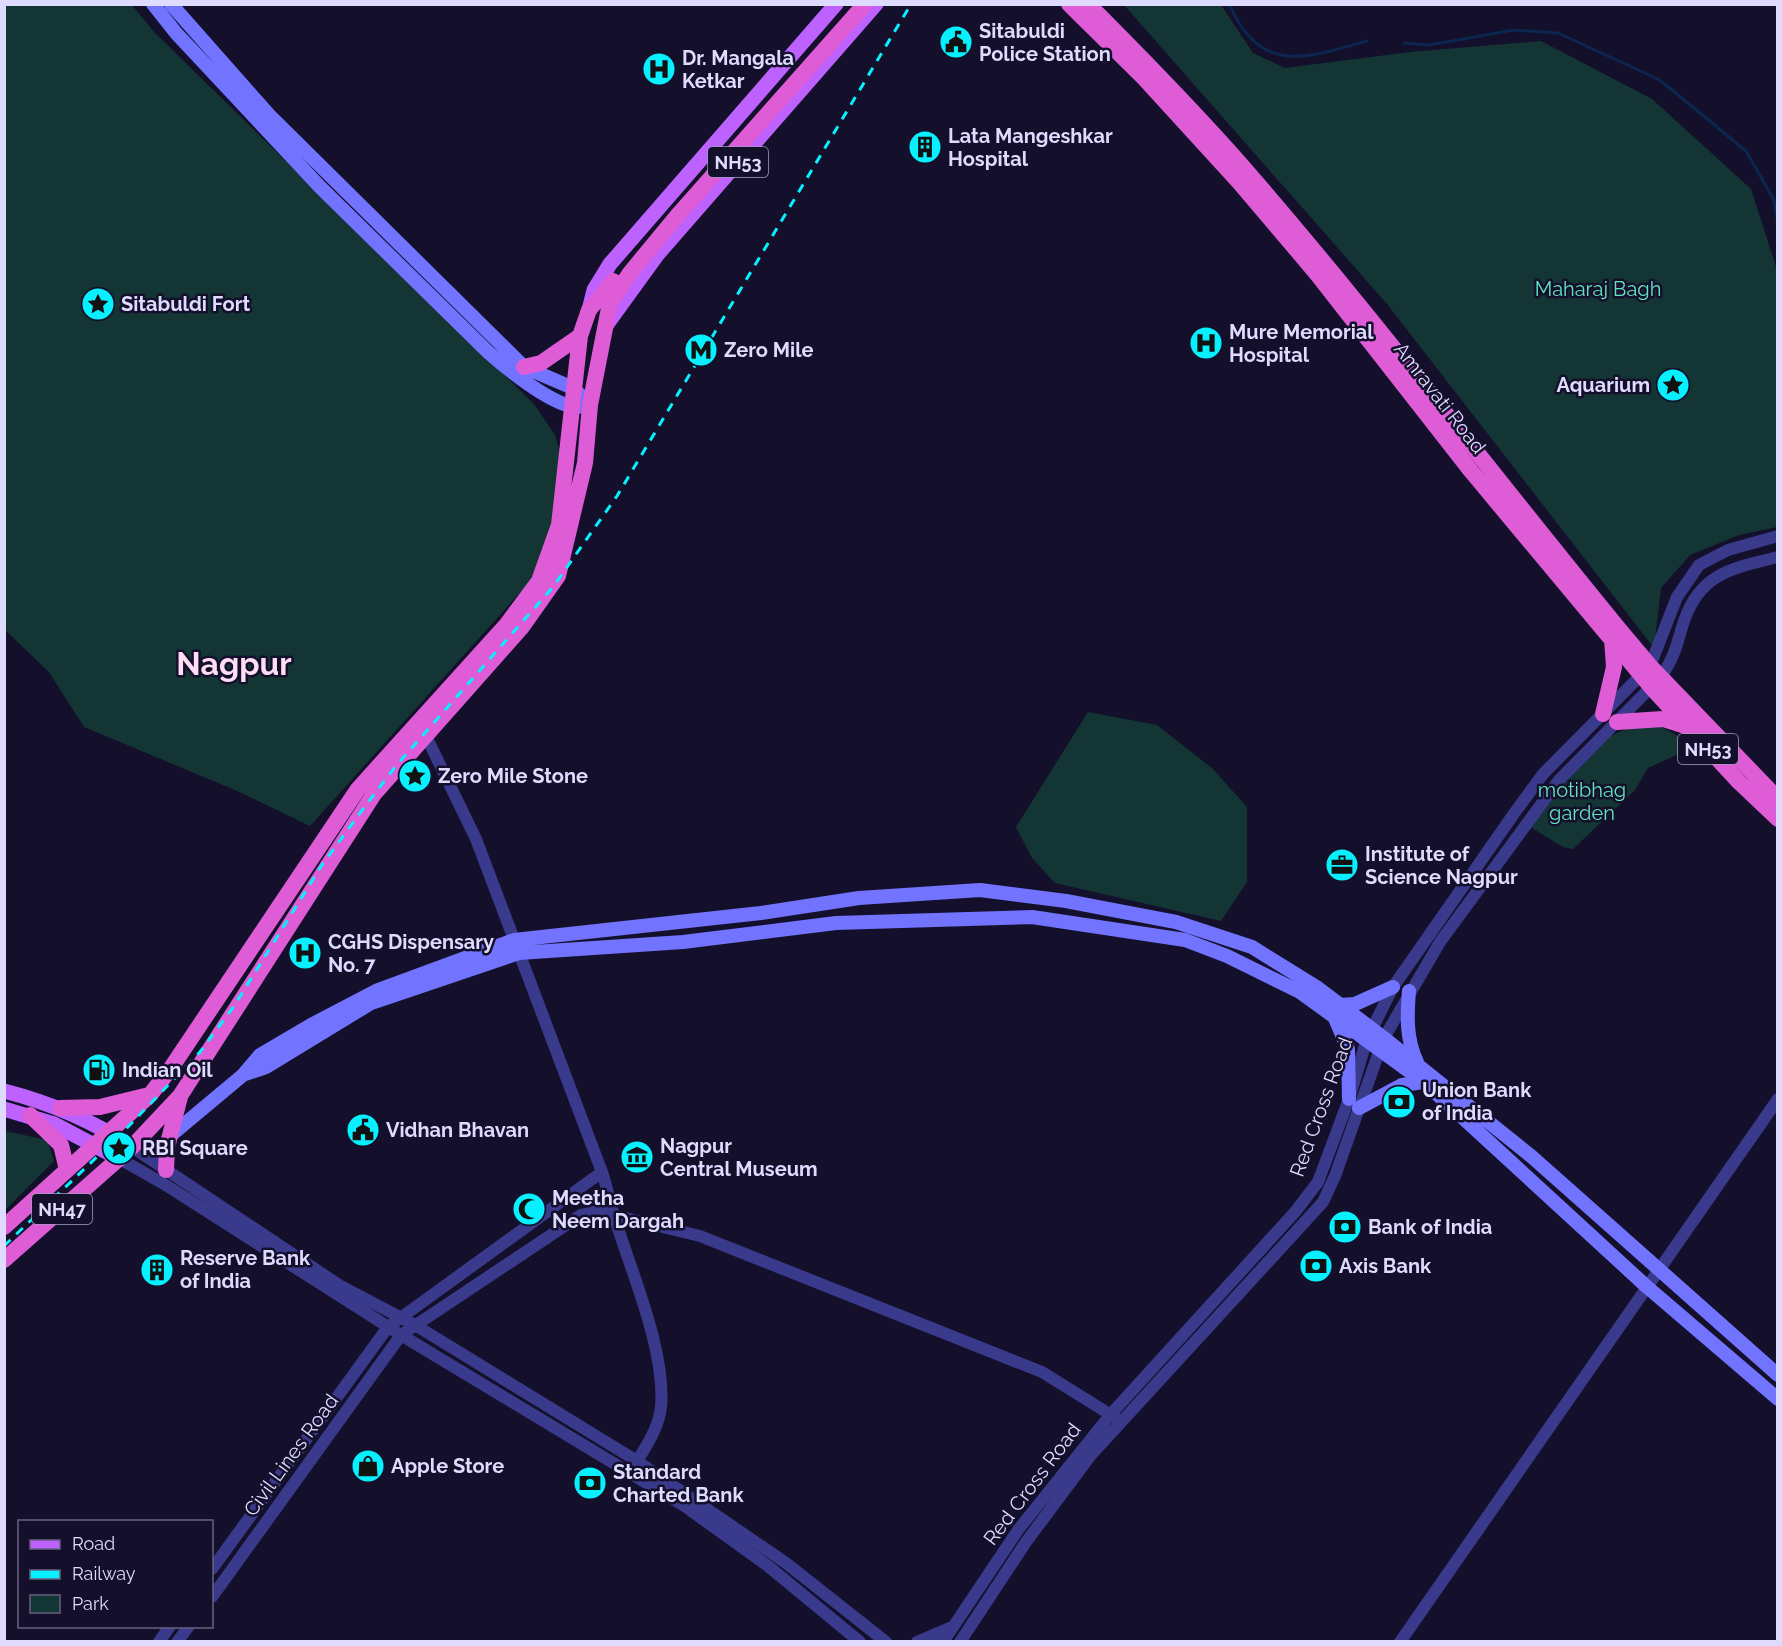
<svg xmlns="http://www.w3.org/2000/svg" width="1782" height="1646" viewBox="0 0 1782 1646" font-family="Raleway,sans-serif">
	<rect width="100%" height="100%" fill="#14102c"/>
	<path fill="#133634" d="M4 5H132L155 33 534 404 555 435 566 474 545 558 526 586 310 826 235 790 84 727 49 672 5 630Z
		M1124 5H1221L1253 53 1285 68 1410 52 1541 41 1652 99 1751 189 1777 270V527L1739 535 1690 555 1661 588 1654 648 1387 304Z
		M1088 712 1157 725 1213 769 1247 807V882L1221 921 1055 883 1032 858 1016 827Z
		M1654 723 1678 736 1687 750 1648 768 1635 790 1573 849 1563 847 1527 825 1604 739 1633 726Z
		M5 1131 47 1140 54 1161 5 1210Z"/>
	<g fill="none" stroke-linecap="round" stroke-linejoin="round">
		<path stroke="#0b2750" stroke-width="3" d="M1229 4C1261 76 1306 58 1367 41
			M1404 43 1429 45 1514 30 1558 33 1660 80 1746 151 1774 200 1778 224"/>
		<path stroke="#3a3a8c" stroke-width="12" d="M426 736 476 839 602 1172C608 1190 611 1208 617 1225 633 1276 666 1353 661 1407 659 1426 648 1444 637 1461
			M132 1147 339 1285 415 1325 637 1461 786 1563 886 1642
			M120 1159 164 1184 401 1335 683 1505 768 1566 860 1642
			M212 1569 388 1327 602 1172
			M212 1597 401 1335 581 1215 597 1211 700 1236 1042 1372 1116 1418
			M159 1642 170 1626
			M177 1642 189 1626
			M917 1642 952 1627
			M943 1642 1018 1530 1111 1414 1295 1212 1318 1182 1349 1099 1367 1039 1393 987 1513 815 1543 774 1650 666 1677 597 1699 565 1728 550 1778 536
			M960 1642 1026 1542 1091 1455 1323 1202 1335 1176 1384 1038 1440 942 1559 780 1661 677C1676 654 1676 646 1684 621 1700 573 1733 568 1778 557
			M1400 1642 1778 1099"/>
		<path stroke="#7274ff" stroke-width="14" d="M153 4 176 33 320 187 488 352C507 369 547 401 571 406 577 408 585 406 590 405
			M171 4 269 115 524 367 573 388 581 396
			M1409 991C1407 1016 1406 1039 1417 1062
			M1340 1005 1355 1004 1393 987
			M1334 1016 1348 1049 1349 1099
			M245 1074 266 1067 371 1003 519 953 683 942 836 923 1032 917 1185 940 1227 956 1300 992 1424 1082 1646 1286 1778 1399
			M1359 1108 1402 1085 1424 1082
			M170 1136 243 1075 260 1055 311 1025 378 990 514 940 761 913 859 898 980 890 1066 901 1176 922 1252 947 1318 988 1384 1038 1531 1156 1778 1375"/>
		<path stroke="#be62ff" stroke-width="15" d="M589 310 594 290 610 264 836 4
			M607 324 657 255 876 4
			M4 1091C51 1103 93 1121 132 1147
			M4 1109 54 1124 120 1159"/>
		<path stroke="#de5cd6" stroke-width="16" d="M1069 4 1144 78 1239 182 1317 274 1471 471 1651 687 1739 782 1778 819
			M1088 4C1144 60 1199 116 1250 175 1378 323 1495 478 1619 629L1650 666 1778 799
			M524 367 541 363 580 336
			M1603 714 1614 667 1612 639
			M1617 722 1663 719 1685 726
			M60 1108 100 1107 145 1096
			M30 1115 61 1145 67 1170
			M166 1170 167 1147 180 1097
			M4 1227 150 1095 171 1068 358 789 507 624 539 581 559 525 580 336 589 310 613 281
			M4 1260 132 1147 180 1096 374 794 522 627 558 576 585 463 590 405 610 303 630 273 677 216 865 4"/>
		<path stroke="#07f0ff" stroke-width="3" stroke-dasharray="9 8" stroke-linecap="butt" d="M4 1246 126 1129 200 1052 234 1006 322 865 363 809 395 767 553 587 617 496 911 4"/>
	</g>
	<defs>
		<symbol id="civic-disc" viewBox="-11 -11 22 22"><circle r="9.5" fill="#07f0ff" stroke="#14102c"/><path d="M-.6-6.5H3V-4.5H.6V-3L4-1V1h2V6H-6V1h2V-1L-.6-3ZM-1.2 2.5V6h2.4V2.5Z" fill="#111"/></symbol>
		<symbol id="hospital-disc" viewBox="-11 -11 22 22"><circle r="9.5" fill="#07f0ff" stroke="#14102c"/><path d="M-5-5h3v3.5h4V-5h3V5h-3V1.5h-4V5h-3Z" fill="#111"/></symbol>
		<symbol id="building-disc" viewBox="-11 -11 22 22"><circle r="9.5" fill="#07f0ff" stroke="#14102c"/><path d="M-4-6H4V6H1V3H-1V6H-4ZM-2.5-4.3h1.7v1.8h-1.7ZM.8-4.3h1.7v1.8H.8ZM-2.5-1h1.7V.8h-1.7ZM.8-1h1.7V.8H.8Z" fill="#111"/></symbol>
		<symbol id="sight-disc" viewBox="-11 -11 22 22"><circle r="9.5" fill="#07f0ff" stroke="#14102c"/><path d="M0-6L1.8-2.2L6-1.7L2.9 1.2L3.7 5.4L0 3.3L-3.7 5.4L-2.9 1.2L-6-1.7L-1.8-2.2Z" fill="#111"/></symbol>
		<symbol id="metro-disc" viewBox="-11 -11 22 22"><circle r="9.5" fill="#07f0ff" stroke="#14102c"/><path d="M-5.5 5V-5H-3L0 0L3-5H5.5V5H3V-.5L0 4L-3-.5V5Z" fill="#111"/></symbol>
		<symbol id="office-disc" viewBox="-11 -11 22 22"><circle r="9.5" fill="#07f0ff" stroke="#14102c"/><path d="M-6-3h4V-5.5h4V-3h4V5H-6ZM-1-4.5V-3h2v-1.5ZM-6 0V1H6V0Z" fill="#111"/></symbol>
		<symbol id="fuel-disc" viewBox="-11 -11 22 22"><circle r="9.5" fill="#07f0ff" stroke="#14102c"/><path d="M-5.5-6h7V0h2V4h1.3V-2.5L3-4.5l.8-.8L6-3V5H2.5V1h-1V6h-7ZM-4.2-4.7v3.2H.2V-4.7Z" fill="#111"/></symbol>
		<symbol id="bank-disc" viewBox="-11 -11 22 22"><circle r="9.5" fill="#07f0ff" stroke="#14102c"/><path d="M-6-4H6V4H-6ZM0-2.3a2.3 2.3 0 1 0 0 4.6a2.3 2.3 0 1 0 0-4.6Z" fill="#111"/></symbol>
		<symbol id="museum-disc" viewBox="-11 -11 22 22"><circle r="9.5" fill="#07f0ff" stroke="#14102c"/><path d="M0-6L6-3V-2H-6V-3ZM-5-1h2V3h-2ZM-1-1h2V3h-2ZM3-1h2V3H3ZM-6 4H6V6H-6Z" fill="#111"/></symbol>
		<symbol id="mosque-disc" viewBox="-11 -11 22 22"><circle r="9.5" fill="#07f0ff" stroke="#14102c"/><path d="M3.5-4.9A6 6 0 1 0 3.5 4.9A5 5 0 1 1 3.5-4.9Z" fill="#111"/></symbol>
		<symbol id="shop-disc" viewBox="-11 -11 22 22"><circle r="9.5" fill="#07f0ff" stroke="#14102c"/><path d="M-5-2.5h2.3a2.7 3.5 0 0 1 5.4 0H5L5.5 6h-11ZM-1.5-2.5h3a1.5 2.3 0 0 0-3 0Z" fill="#111"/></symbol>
	</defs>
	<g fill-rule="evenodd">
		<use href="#civic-disc" x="937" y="23" width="38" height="38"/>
		<use href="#hospital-disc" x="640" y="50" width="38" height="38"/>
		<use href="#building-disc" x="906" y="128" width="38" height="38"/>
		<use href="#sight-disc" x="79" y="285" width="38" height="38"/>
		<use href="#hospital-disc" x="1187" y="324" width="38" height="38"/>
		<use href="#metro-disc" x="682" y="331" width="38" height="38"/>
		<use href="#sight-disc" x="1654" y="366" width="38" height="38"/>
		<use href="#sight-disc" x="396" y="757" width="38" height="38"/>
		<use href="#office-disc" x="1323" y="846" width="38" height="38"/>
		<use href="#hospital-disc" x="286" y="934" width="38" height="38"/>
		<use href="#fuel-disc" x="80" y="1051" width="38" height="38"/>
		<use href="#bank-disc" x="1380" y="1083" width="38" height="38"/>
		<use href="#civic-disc" x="344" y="1111" width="38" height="38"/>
		<use href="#sight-disc" x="100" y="1129" width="38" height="38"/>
		<use href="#museum-disc" x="618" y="1138" width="38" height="38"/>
		<use href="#mosque-disc" x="510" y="1190" width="38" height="38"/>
		<use href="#bank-disc" x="1326" y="1208" width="38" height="38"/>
		<use href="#bank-disc" x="1297" y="1247" width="38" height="38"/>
		<use href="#building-disc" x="138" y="1251" width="38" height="38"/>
		<use href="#shop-disc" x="349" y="1447" width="38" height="38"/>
		<use href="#bank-disc" x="571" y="1464" width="38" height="38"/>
	</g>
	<g text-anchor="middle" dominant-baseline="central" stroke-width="5" stroke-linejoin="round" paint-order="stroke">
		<g fill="#14102c" stroke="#a19ec0" stroke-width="1.5">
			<rect x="708" y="147" width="60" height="30" rx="4.5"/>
			<rect x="1678" y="734" width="60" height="30" rx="4.5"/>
			<rect x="32" y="1194" width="60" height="30" rx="4.5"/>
		</g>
		<g font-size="18" font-weight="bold" fill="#dedbff">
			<text x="738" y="162">NH53</text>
			<text x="1708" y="749">NH53</text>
			<text x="62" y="1209">NH47</text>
		</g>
		<g font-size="20" font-weight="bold" fill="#dedbff" stroke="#14102c" text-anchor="start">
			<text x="979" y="31">Sitabuldi<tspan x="979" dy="23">Police Station</tspan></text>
			<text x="682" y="58">Dr. Mangala<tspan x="682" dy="23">Ketkar</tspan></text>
			<text x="948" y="136">Lata Mangeshkar<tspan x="948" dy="23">Hospital</tspan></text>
			<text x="121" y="304">Sitabuldi Fort</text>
			<text x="1229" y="332">Mure Memorial<tspan x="1229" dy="23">Hospital</tspan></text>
			<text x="724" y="350">Zero Mile</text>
			<text x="1650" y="385" text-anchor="end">Aquarium</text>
			<text x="438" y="776">Zero Mile Stone</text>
			<text x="1365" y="854">Institute of<tspan x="1365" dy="23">Science Nagpur</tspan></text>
			<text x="328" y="942">CGHS Dispensary<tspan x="328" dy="23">No. 7</tspan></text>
			<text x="122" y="1070">Indian Oil</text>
			<text x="1422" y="1090">Union Bank<tspan x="1422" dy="23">of India</tspan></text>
			<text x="386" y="1130">Vidhan Bhavan</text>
			<text x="660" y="1146">Nagpur<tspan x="660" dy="23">Central Museum</tspan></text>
			<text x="142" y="1148">RBI Square</text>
			<text x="552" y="1198">Meetha<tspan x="552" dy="23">Neem Dargah</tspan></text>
			<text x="1368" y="1227">Bank of India</text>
			<text x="180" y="1258">Reserve Bank<tspan x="180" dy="23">of India</tspan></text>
			<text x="1339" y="1266">Axis Bank</text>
			<text x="391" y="1466">Apple Store</text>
			<text x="613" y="1472">Standard<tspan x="613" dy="23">Charted Bank</tspan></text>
		</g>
		<g font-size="20" fill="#62e4bf" stroke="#14102c">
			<text x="1598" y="289">Maharaj Bagh</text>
			<text x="1582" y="790">motibhag<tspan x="1582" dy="23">garden</tspan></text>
		</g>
		<g font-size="20" fill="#dedbff" stroke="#14102c">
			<text transform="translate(1440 398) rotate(52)">Amravati Road</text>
			<text transform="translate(1321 1107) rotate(-70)">Red Cross Road</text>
			<text transform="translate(291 1455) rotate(-54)">Civil Lines Road</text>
			<text transform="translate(1032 1484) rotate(-53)">Red Cross Road</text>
		</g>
		<g font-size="32" font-weight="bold" fill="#ffddf4" stroke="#14102c">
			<text x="234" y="663">Nagpur</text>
		</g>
	</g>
	<rect width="1782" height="1646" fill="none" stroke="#dedbff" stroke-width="12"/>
	<rect x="18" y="1520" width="195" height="108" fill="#14102c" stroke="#656180" stroke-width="1.5"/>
	<rect x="30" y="1540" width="30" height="9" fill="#be62ff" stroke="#656180" stroke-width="1.5"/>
	<text x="72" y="1550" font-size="18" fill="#dedbff">Road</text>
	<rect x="30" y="1570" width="30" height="9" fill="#07f0ff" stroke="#656180" stroke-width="1.5"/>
	<text x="72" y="1580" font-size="18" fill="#dedbff">Railway</text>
	<rect x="30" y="1595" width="30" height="18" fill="#133634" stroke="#656180" stroke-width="1.5"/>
	<text x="72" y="1610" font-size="18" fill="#dedbff">Park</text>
</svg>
